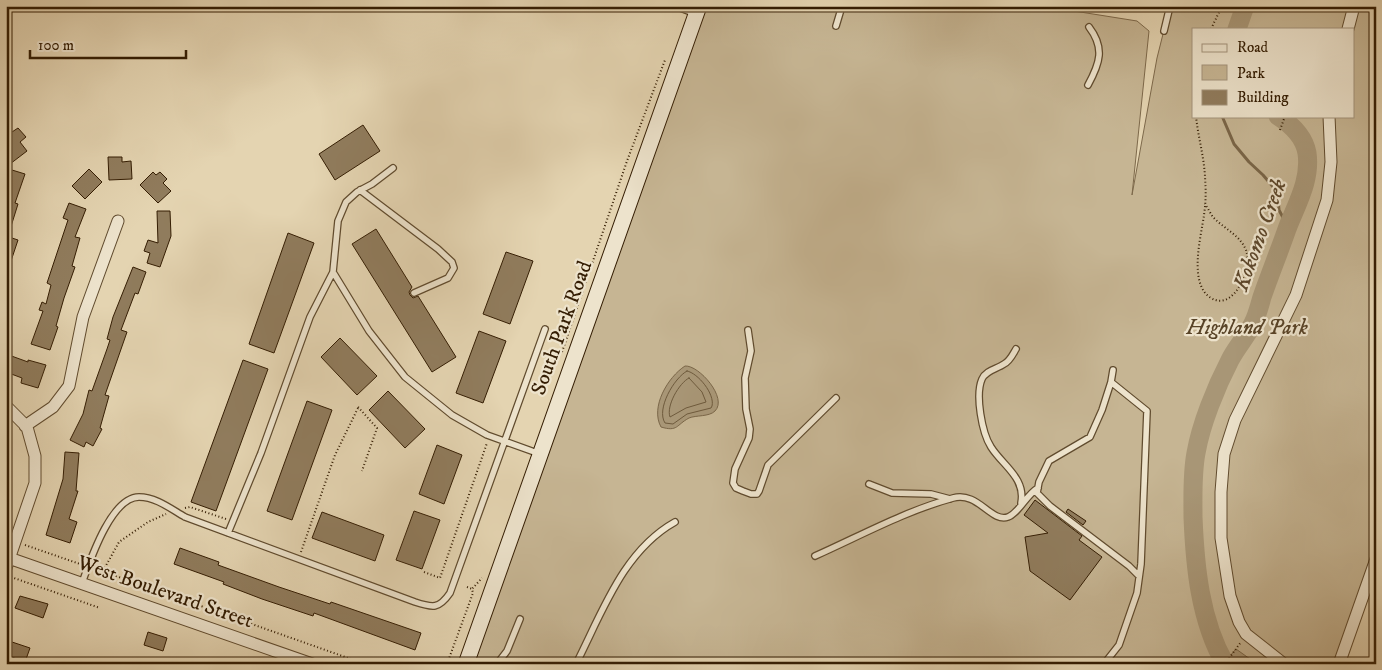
<svg xmlns="http://www.w3.org/2000/svg" width="1382" height="670" viewBox="0 0 1382 670" font-family="'IM FELL DW Pica',serif">
	<rect width="100%" height="100%" fill="#e4d4b1"/>
	<filter id="stains"><feTurbulence type="fractalNoise" baseFrequency=".004" numOctaves="4"/><feColorMatrix values="0 0 0 0 .2 0 0 0 0 .09 0 0 0 0 .02 0 0 0 .5 -.17"/></filter>
	<radialGradient id="worn" r=".72"><stop offset=".6" stop-color="#630" stop-opacity="0"/><stop offset="1" stop-color="#630" stop-opacity=".3"/></radialGradient>
	<path fill="#c6b593" stroke="#7d694b" fill-rule="evenodd" d="M699 6H1063L1074 11 1137 21 1149 31 1132 195 1157 58 1170 6H1376V560L1340 664H463ZM1193 29H1353V116H1193Z"/>
	<path fill="#a89676" stroke="#7a6648" d="M685 366C699 365 728 398 715 411 709 417 696 415 689 418 676 425 678 432 661 427 650 407 668 377 685 366Z
		M1236 649 1257 664H1223Z"/>
	<g fill="none" stroke-linecap="round" stroke-linejoin="round">
		<path stroke="#6e5a3c" stroke-width="1" d="M687 371C698 373 715 394 712 406L711 408 687 414 673 424 665 423C656 409 674 378 687 371Z
			M689 378 702 392 706 402 686 408 670 417C666 406 679 383 689 378Z"/>
		<path stroke="#7a6648" stroke-width="3" d="M1222 116 1234 144 1249 162 1263 175 1274 188 1278 199 1279 210 1288 227"/>
		<path stroke="#a89676" stroke-width="19" d="M1237 29 1245 6
			M1225 664C1200 620 1195 567 1193 517 1193 496 1192 474 1196 453 1201 424 1216 387 1230 360 1237 346 1249 334 1255 319 1258 312 1260 304 1262 297 1270 274 1279 252 1287 229 1296 205 1311 181 1307 153 1304 136 1292 125 1278 116"/>
	</g>
	<path fill="#907c5d" stroke="#341d03" d="M363 125 380 151 335 180 319 154Z
		M18 128 26 137 20 142 27 151 10 164 6 159V136Z
		M108 157H122V162L131 161 132 179 109 180Z
		M89 169 102 182 85 199 72 186Z
		M12 170 25 174 15 203 18 204 8 236 6 235V187Z
		M153 172 156 175 160 172 167 179 163 183 171 191 158 203 140 185Z
		M69 203 86 209 75 237 80 238 72 266 75 267 64 298 56 326 58 327 50 350 31 344 43 311 39 310 42 302 46 304 51 285 47 283 68 220 63 218Z
		M157 211H170L171 236 160 267 147 263 150 253 144 251 148 240 158 243Z
		M376 229 412 287 409 292 410 295 413 298 418 296 456 357 432 372 352 244Z
		M288 233 314 243 274 353 249 344Z
		M6 236 18 240 8 270H6Z
		M506 252 533 261 510 324 483 314Z
		M133 267 146 272 138 294 135 293 121 330 127 332 105 395 109 396 100 428 102 429 93 446 86 442 84 447 70 440 83 414 89 390 92 391 107 349 110 340 107 339 113 317Z
		M479 331 506 341 483 403 456 393Z
		M340 338 377 376 357 395 321 357Z
		M6 354 28 362V360L46 365 38 388 21 383 22 378 6 372Z
		M243 360 268 369 216 511 191 502Z
		M388 391 425 429 405 448 369 410Z
		M307 401 332 410 292 520 267 511Z
		M437 445 462 455 444 504 419 494Z
		M65 452 79 453 76 491H78L69 519 77 522 70 543 46 535 63 479Z
		M1035 500 1082 536 1079 540 1102 557 1070 600 1030 571 1025 537 1048 533 1024 515Z
		M1068 509 1086 521 1083 525 1066 512Z
		M414 511 440 520 422 569 396 560Z
		M322 512 384 535 375 561 312 538Z
		M180 548 219 562 218 565 279 587 330 604 331 602 421 633 415 650 314 613 313 616 262 599 223 584 224 582 174 564Z
		M20 596 48 604 43 618 15 608Z
		M148 632 167 638 163 651 144 645Z
		M6 640 30 648 25 662 6 655Z"/>
	<g fill="none" stroke-linecap="round" stroke-linejoin="round">
		<defs>
			<path id="lane" d="M675 6 696 14
				M836 26 842 6
				M1164 31 1170 6
				M1088 85C1100 63 1105 48 1089 27
				M393 168 372 184 357 192 346 202 338 221 333 272 369 331 405 377 452 415 487 435 540 454
				M360 190 438 249 452 262 454 268 448 278 414 293
				M748 330 751 351 745 378 746 409 750 429 749 438 735 469 733 483 736 488 743 491 751 494H757L759 491 768 465 836 398
				M1016 349C1013 354 1010 361 1004 364 997 369 986 370 982 379 975 395 982 433 991 447 1003 466 1026 478 1021 503
				M1111 382 1102 410 1090 437 1049 461 1039 482 1037 493 1050 506 1129 566 1139 576
				M869 484 892 493 931 494 950 499
				M228 533 261 453 310 317 333 272
				M815 556C860 536 905 511 953 498 978 491 991 523 1008 517 1019 513 1026 495 1038 488
				M82 583C90 561 111 497 139 497 156 497 171 509 185 517L415 602C433 608 439 609 450 593L545 329
				M497 664 507 651 520 619
				M576 664C602 613 623 551 675 522
				M1104 664 1119 645 1137 593 1141 564 1147 411 1111 382 1113 370"/>
			<path id="street" d="M1348 29 1354 6
				M6 406 27 427 35 456V483L6 568
				M25 426 53 407 69 386 83 317 118 221
				M6 557 312 664
				M1284 664 1246 634 1239 622 1230 596 1221 538V492L1224 454 1235 420 1296 295 1327 200 1331 162 1329 116
				M1339 664 1376 559"/>
			<path id="secondary" d="M466 664 699 6"/>
		</defs>
		<use href="#lane" stroke="#604b2e" stroke-width="8"/>
		<use href="#street" stroke="#604b2e" stroke-width="13"/>
		<use href="#secondary" stroke="#341d03" stroke-width="17"/>
		<path stroke="#341d03" stroke-width="2" stroke-dasharray="1 2.5" stroke-linecap="butt" d="M1211 29 1222 6
			M1196 116C1198 137 1204 156 1205 177 1206 189 1206 202 1204 215 1201 237 1188 284 1211 298 1235 312 1252 267 1246 250 1240 235 1223 228 1213 217 1210 213 1208 208 1205 204
			M1280 130 1285 116
			M562 352 627 161 665 60
			M358 407 377 428 362 471
			M185 508 190 507 226 519
			M25 545 80 564
			M301 552 335 455 359 406
			M96 569 365 664
			M103 571 119 542 148 522 166 514
			M424 572 440 578 487 443
			M11 577 100 608
			M467 587 472 589
			M447 664 473 593 472 589 482 578
			M1225 664 1241 642"/>
		<use href="#lane" stroke="#ede3cc" stroke-width="5.5"/>
		<use href="#street" stroke="#ede3cc" stroke-width="11"/>
		<use href="#secondary" stroke="#ede3cc" stroke-width="15"/>
	</g>
	<g text-anchor="middle" dominant-baseline="central" stroke-width="4.5" stroke-linejoin="round" paint-order="stroke">
		<g font-size="21" fill="#341d03" stroke="#ede3cc">
			<text transform="translate(562 328) rotate(-70)">South Park Road</text>
			<text transform="translate(165 592) rotate(19)">West Boulevard Street</text>
		</g>
		<g font-size="21" font-style="italic" fill="#584327" stroke="#ede3cc">
			<text x="1247" y="328">Highland Park</text>
		</g>
		<g font-size="22" font-style="italic" fill="#5d472b" stroke="#ede3cc">
			<text transform="translate(1260 235) rotate(-70)">Kokomo Creek</text>
		</g>
	</g>
	<rect width="1382" height="670" fill="none" stroke="#e4d4b1" stroke-width="25"/>
	<rect x="8" y="8" width="1367" height="655" fill="none" stroke="#341d03" stroke-width="2.5"/>
	<rect x="12" y="12" width="1357" height="645" fill="none" stroke="#341d03"/>
	<rect x="1192" y="28" width="162" height="90" fill="#ede3cc" stroke="#a3947c"/>
	<rect x="1202" y="44" width="25" height="8" fill="#ede3cc" stroke="#a3947c"/>
	<text x="1237" y="52" font-size="15" fill="#341d03">Road</text>
	<rect x="1202" y="65" width="25" height="15" fill="#c6b593" stroke="#a3947c"/>
	<text x="1237" y="78" font-size="15" fill="#341d03">Park</text>
	<rect x="1202" y="90" width="25" height="15" fill="#907c5d" stroke="#a3947c"/>
	<text x="1237" y="102" font-size="15" fill="#341d03">Building</text>
	<path d="M30 50v8h156v-8" fill="none" stroke="#341d03" stroke-width="2.5"/>
	<text x="38" y="50" font-size="15" fill="#341d03" stroke="#ede3cc" stroke-width="4" paint-order="stroke">100 m</text>
	<rect width="100%" height="100%" filter="url(#stains)"/>
	<rect width="100%" height="100%" fill="url(#worn)"/>
</svg>
